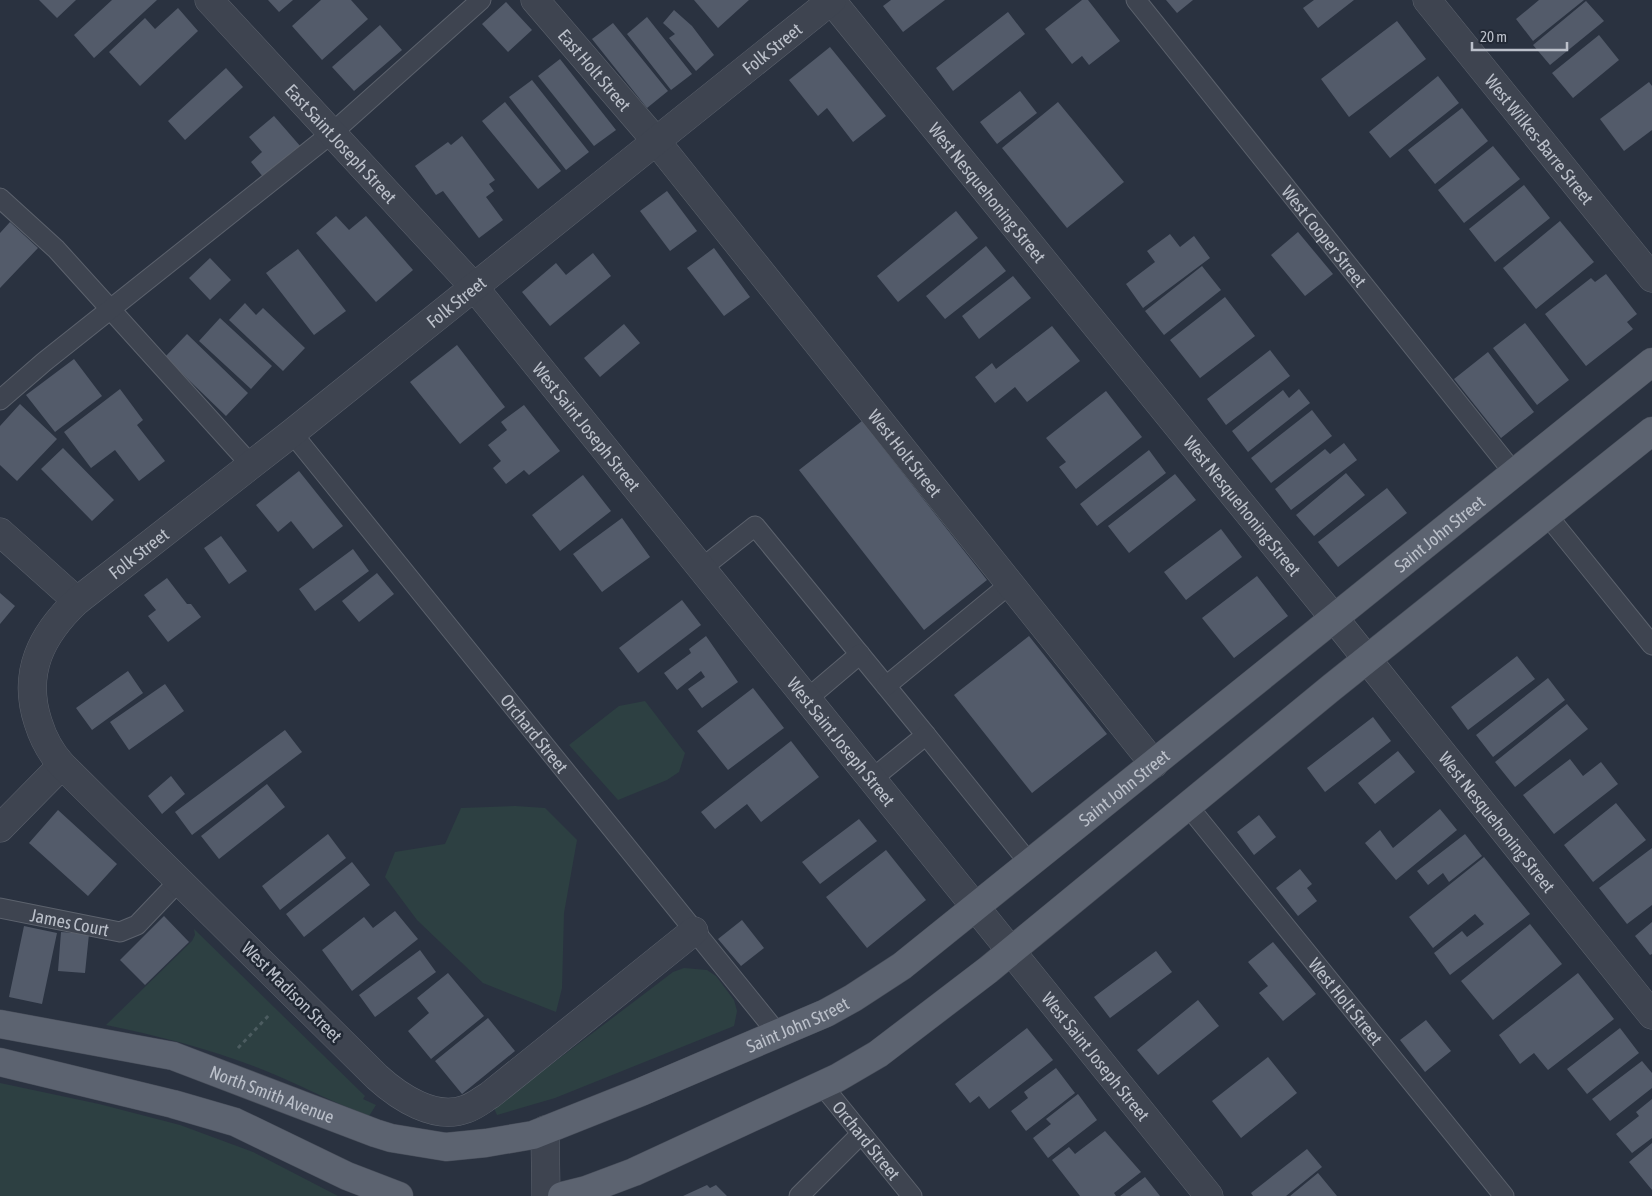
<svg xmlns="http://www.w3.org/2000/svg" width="1652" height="1196" viewBox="0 0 1652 1196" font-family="'Asap Condensed',sans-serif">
	<rect width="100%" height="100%" fill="#2a3240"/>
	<path fill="#2d4042" d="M645 701 685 753 679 772 667 780 618 800 569 745 619 706Z
		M515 806 545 808 577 840 564 913 562 988 556 1012 483 983 417 920 385 877 395 852 445 844 461 808Z
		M194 929 365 1096 363 1099 376 1105 369 1116C337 1104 308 1089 278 1076 223 1052 164 1037 106 1025L192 941 195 935Z
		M684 968 707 970 716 976 734 1000 737 1011 734 1026 555 1098 497 1115 494 1108 673 972Z
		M0 1083 99 1104 180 1125 253 1152 338 1196H0Z"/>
	<path fill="#535b6a" d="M39 0H76L57 18Z
		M112 0H157L94 58 74 35Z
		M268 0H293L279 12Z
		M321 0H351L368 19 322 60 292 26Z
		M694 0H749L718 28Z
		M891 0H945L903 32 883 6Z
		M1082 0H1088L1120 41 1089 65 1082 56 1072 64 1045 29Z
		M1166 0H1193L1177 13Z
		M1314 0H1354L1318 28 1303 8Z
		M1539 0H1584L1533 41 1516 19Z
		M1586 1 1604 21 1550 65 1533 45Z
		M506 2 532 30 508 52 482 24Z
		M178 8 198 31 140 86 109 52 145 18 155 29Z
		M674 10 692 26 714 55 696 71 669 38 675 34 663 23Z
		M1008 12 1025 34 953 91 936 68Z
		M647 17 692 74 671 90 627 34Z
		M1397 21 1426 59 1349 117 1321 79Z
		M613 23 668 91 647 108 592 39Z
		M380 25 402 50 354 91 332 67Z
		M1599 35 1619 60 1573 98 1552 73Z
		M830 47 886 116 853 142 827 108 818 116 789 80Z
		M560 59 616 130 594 146 538 76Z
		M226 68 243 87 185 140 168 121Z
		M1438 76 1459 103 1390 158 1369 132Z
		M532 80 589 152 566 170 509 97Z
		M1649 82 1652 86V130L1624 151 1600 119Z
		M1020 91 1037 113 997 144 980 122Z
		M505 102 561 171 538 189 482 121Z
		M1058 102 1124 182 1067 228 1002 148Z
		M1462 108 1488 141 1435 184 1408 150Z
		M274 116 301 147 264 178 251 162 262 152 249 137Z
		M462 136 495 180 489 184 494 191 486 197 503 220 479 238 443 191 436 195 415 166 448 142 451 145Z
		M1493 146 1520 179 1464 223 1438 190Z
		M1524 185 1550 218 1495 262 1469 229Z
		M667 191 697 231 670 251 640 211Z
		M956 211 978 238 898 302 877 276Z
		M336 216 349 230 366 216 413 270 376 302 316 233Z
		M1560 221 1594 262 1536 309 1503 268Z
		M10 222 38 248 0 288V233Z
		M1298 232 1333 274 1305 296 1271 255Z
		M1170 234 1180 247 1194 236 1210 258 1143 308 1126 284 1155 262 1147 251Z
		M986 246 1006 271 945 319 926 296Z
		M714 248 750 297 724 316 687 268Z
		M298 249 346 311 314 335 266 273Z
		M593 253 611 276 550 326 522 292 556 263 566 275Z
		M210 258 231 280 210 300 189 278Z
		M1202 266 1221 290 1164 335 1145 311Z
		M1606 274 1637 314 1627 322 1633 329 1586 366 1545 314 1591 278 1595 282Z
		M1013 276 1031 298 979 339 962 316Z
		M1225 297 1255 336 1200 378 1170 340Z
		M245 303 256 315 263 308 305 348 283 371 229 320Z
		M220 318 272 366 251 389 199 341Z
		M1525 323 1569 380 1537 405 1493 348Z
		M624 324 640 343 600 377 584 358Z
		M1052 326 1080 361 1027 402 1015 387 995 403 975 377 992 363 996 369Z
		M187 334 248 393 226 416 165 357Z
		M457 345 505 407 460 444 410 382Z
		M1270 350 1290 376 1226 425 1207 399Z
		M1488 352 1534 412 1501 438 1454 379Z
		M74 359 102 396 55 432 26 395Z
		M120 389 143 420 137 425 165 461 139 481 115 450 91 468 64 432Z
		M1299 389 1310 403 1248 452 1232 431 1283 390 1289 398Z
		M1106 391 1142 437 1076 489 1059 467 1066 462 1046 438Z
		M20 404 57 439 17 481 0 465V426Z
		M524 405 560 451 529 475 524 470 506 484 493 468 501 461 488 445 507 430 501 422Z
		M1312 410 1332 436 1271 483 1251 458Z
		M862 421 987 580 924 630 799 470Z
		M1344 443 1357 460 1291 510 1275 489 1325 449 1330 454Z
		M63 448 114 500 92 521 41 469Z
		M1149 450 1166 473 1097 526 1080 504Z
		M299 471 343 526 313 549 291 521 278 532 256 505Z
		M1346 473 1365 495 1314 536 1296 515Z
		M1175 474 1196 500 1129 553 1108 526Z
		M583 475 611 511 560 551 532 515Z
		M1387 488 1407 513 1338 567 1318 542Z
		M622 518 650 557 602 592 573 554Z
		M1221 529 1242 557 1186 600 1164 572Z
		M221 536 247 571 229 584 204 548Z
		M353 549 369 571 315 611 299 589Z
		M377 573 394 594 359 622 342 601Z
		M1257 576 1288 616 1234 658 1202 618Z
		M167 578 187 604H191L201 617 168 642 148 616 156 610 144 595Z
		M0 593 15 606 0 624Z
		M682 600 701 625 638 673 619 648Z
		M706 636 738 682 702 708 688 689 705 677 701 671 677 690 664 673 691 653 689 649Z
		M1029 636 1107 734 1032 793 954 695Z
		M1517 656 1535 679 1468 730 1451 707Z
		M128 671 143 693 92 730 76 708Z
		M1548 678 1565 700 1493 757 1476 735Z
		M165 684 184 711 129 750 110 722Z
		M753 688 784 728 728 770 697 731Z
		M1567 704 1588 729 1515 787 1495 762Z
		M1373 717 1391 741 1325 792 1307 768Z
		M285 730 302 752 192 835 175 812Z
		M791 741 819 777 761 822 747 804 715 829 701 812Z
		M1398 751 1415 772 1375 804 1358 783Z
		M1570 759 1583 776 1601 762 1618 784 1554 834 1523 795Z
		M171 776 185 794 162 814 148 796Z
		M267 784 285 807 219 859 201 836Z
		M1616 803 1646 840 1593 882 1564 845Z
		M1440 809 1457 830 1396 880 1365 843 1380 830 1393 848Z
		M58 810 117 864 88 896 29 843Z
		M1259 815 1276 837 1254 855 1237 832Z
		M859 819 877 841 820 884 802 862Z
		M328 834 346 858 280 910 262 886Z
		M1465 834 1482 856 1449 882 1443 873 1428 885 1417 871Z
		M1652 848V905L1627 924 1599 888Z
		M886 850 926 900 867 948 826 897Z
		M1484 857 1530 914 1450 975 1434 953 1462 931 1467 937 1484 924 1475 914 1433 948 1409 917Z
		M352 862 370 885 304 937 286 914Z
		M1300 869 1312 884 1307 888 1317 901 1298 916 1276 888Z
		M395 911 418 939 352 991 322 950 364 917 373 928Z
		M164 916 189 942 145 985 120 960Z
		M742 920 764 948 741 966 718 939Z
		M1652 922V954L1650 955 1635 936Z
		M1530 924 1562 964 1493 1020 1461 981Z
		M24 926 57 933 42 1004 9 997Z
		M61 932 89 934 85 973 58 971Z
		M1273 942 1316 994 1283 1021 1259 993 1268 986 1248 962Z
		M420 950 436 972 375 1017 359 995Z
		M1156 951 1172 972 1110 1018 1094 997Z
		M448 973 484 1016 431 1059 408 1031 429 1013 417 998Z
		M1578 973 1614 1019 1548 1070 1534 1053 1520 1064 1499 1035Z
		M1198 1000 1219 1026 1158 1075 1137 1050Z
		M488 1018 515 1051 462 1094 435 1061Z
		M1426 1020 1451 1051 1425 1072 1400 1040Z
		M1027 1028 1053 1060 989 1109 979 1096 970 1103 955 1084Z
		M1620 1028 1639 1053 1587 1094 1567 1069Z
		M1268 1057 1297 1093 1241 1138 1212 1101Z
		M1642 1061 1652 1073V1088L1610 1121 1592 1099Z
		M1056 1068 1075 1093 1026 1131 1011 1111 1028 1098 1024 1092Z
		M1078 1094 1097 1120 1048 1158 1033 1138 1051 1124 1046 1119Z
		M1652 1099V1138L1632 1153 1616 1134 1639 1116 1636 1112Z
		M1105 1131 1141 1172 1114 1193 1116 1196H1080L1052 1160 1069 1147 1075 1154Z
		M1652 1143V1190L1629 1162Z
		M1307 1149 1322 1167 1286 1196H1253L1251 1193Z
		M1318 1173 1337 1196H1290Z
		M1145 1177 1160 1196H1120Z
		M707 1185 710 1188 716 1185 727 1196H683Z"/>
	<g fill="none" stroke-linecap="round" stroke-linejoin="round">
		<defs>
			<g id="lane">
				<path id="s1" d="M1136 0 1514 473"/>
				<path d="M0 198 56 249 251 465"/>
				<path d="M0 400 44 362 332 133 481 0"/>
				<path id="s2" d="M292 433 778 1034"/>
				<path d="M1547 515 1652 645"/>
				<path d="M702 568 755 526 926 735"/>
				<path d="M886 686 1010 584"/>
				<path d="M807 699 860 654"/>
				<path d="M872 779 926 735 1030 864"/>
				<path id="s3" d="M1188 806 1504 1196"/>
				<path id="s4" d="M0 908 120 932 137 925 179 881"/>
				<path id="s5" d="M822 1085 912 1196"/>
				<path d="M799 1196 861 1134"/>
			</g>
			<g id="street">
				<path id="s6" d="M209 0 474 287 1209 1196"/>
				<path id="s7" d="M535 0 656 141 1154 764"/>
				<path id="s8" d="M831 0 1334 618 1652 1015"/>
				<path id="s9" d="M1427 0 1652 278"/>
				<path d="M0 532 77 601"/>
				<path d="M0 828 62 765"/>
				<path id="s10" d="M694 931 490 1095C482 1100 475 1106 466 1109 435 1121 399 1097 377 1077L62 765C50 752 43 738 38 722 22 673 41 635 77 601L292 433 832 0"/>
				<path d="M545 1130 546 1196"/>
			</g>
			<g id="primary">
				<path id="s11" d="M0 1024 173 1056 375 1133 391 1138 446 1147 486 1143 533 1135 641 1092 826 1013 853 998 902 966 1652 362"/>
				<path d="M0 1062 173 1104 235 1122 347 1176 399 1196"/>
				<path d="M562 1196 586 1190 634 1172 837 1078 878 1054 988 970 1331 688 1652 431"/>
			</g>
		</defs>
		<use href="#lane" stroke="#5c626d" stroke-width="21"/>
		<use href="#street" stroke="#5c626d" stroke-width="29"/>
		<use href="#primary" stroke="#474d59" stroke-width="29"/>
		<path stroke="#4c5c60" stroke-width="3" stroke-dasharray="4 4" stroke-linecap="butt" d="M238 1048 270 1014"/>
		<use href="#lane" stroke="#3e4450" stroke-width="19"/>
		<use href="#street" stroke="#3e4450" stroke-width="28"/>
		<use href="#primary" stroke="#5c6370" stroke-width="28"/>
	</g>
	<g text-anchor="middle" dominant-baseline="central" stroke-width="5" stroke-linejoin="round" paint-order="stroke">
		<g font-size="18" fill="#bbc0ca" stroke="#222935">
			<text stroke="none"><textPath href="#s10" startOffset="1905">Folk Street</textPath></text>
			<text stroke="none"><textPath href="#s7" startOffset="92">East Holt Street</textPath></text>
			<text stroke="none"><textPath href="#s9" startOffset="179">West Wilkes-Barre Street</textPath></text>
			<text stroke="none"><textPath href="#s6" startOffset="195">East Saint Joseph Street</textPath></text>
			<text stroke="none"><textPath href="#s8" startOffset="248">West Nesquehoning Street</textPath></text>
			<text stroke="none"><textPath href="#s1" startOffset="302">West Cooper Street</textPath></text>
			<text stroke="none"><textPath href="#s10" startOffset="1500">Folk Street</textPath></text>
			<text stroke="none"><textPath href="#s6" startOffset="570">West Saint Joseph Street</textPath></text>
			<text stroke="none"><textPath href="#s7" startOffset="585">West Holt Street</textPath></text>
			<text stroke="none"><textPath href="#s8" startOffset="652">West Nesquehoning Street</textPath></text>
			<text stroke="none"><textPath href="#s11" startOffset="1649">Saint John Street</textPath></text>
			<text stroke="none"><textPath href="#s10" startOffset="1095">Folk Street</textPath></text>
			<text stroke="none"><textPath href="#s2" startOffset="386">Orchard Street</textPath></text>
			<text stroke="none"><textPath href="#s6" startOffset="975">West Saint Joseph Street</textPath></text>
			<text stroke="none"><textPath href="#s11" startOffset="1244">Saint John Street</textPath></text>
			<text stroke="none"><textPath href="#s8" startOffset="1058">West Nesquehoning Street</textPath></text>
			<text stroke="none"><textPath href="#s4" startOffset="71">James Court</textPath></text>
			<text transform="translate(292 992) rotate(45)">West Madison Street</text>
			<text stroke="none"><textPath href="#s3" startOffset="251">West Holt Street</textPath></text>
			<text stroke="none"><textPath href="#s11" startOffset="839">Saint John Street</textPath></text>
			<text stroke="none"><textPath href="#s6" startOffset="1380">West Saint Joseph Street</textPath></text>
			<text stroke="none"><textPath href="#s11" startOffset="282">North Smith Avenue</textPath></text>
			<text stroke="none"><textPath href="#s5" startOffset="71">Orchard Street</textPath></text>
		</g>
	</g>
	<path d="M1472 42v8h95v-8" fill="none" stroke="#bbc0ca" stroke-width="2.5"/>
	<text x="1480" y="42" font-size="15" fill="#bbc0ca" stroke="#222935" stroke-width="4" paint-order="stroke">20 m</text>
</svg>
